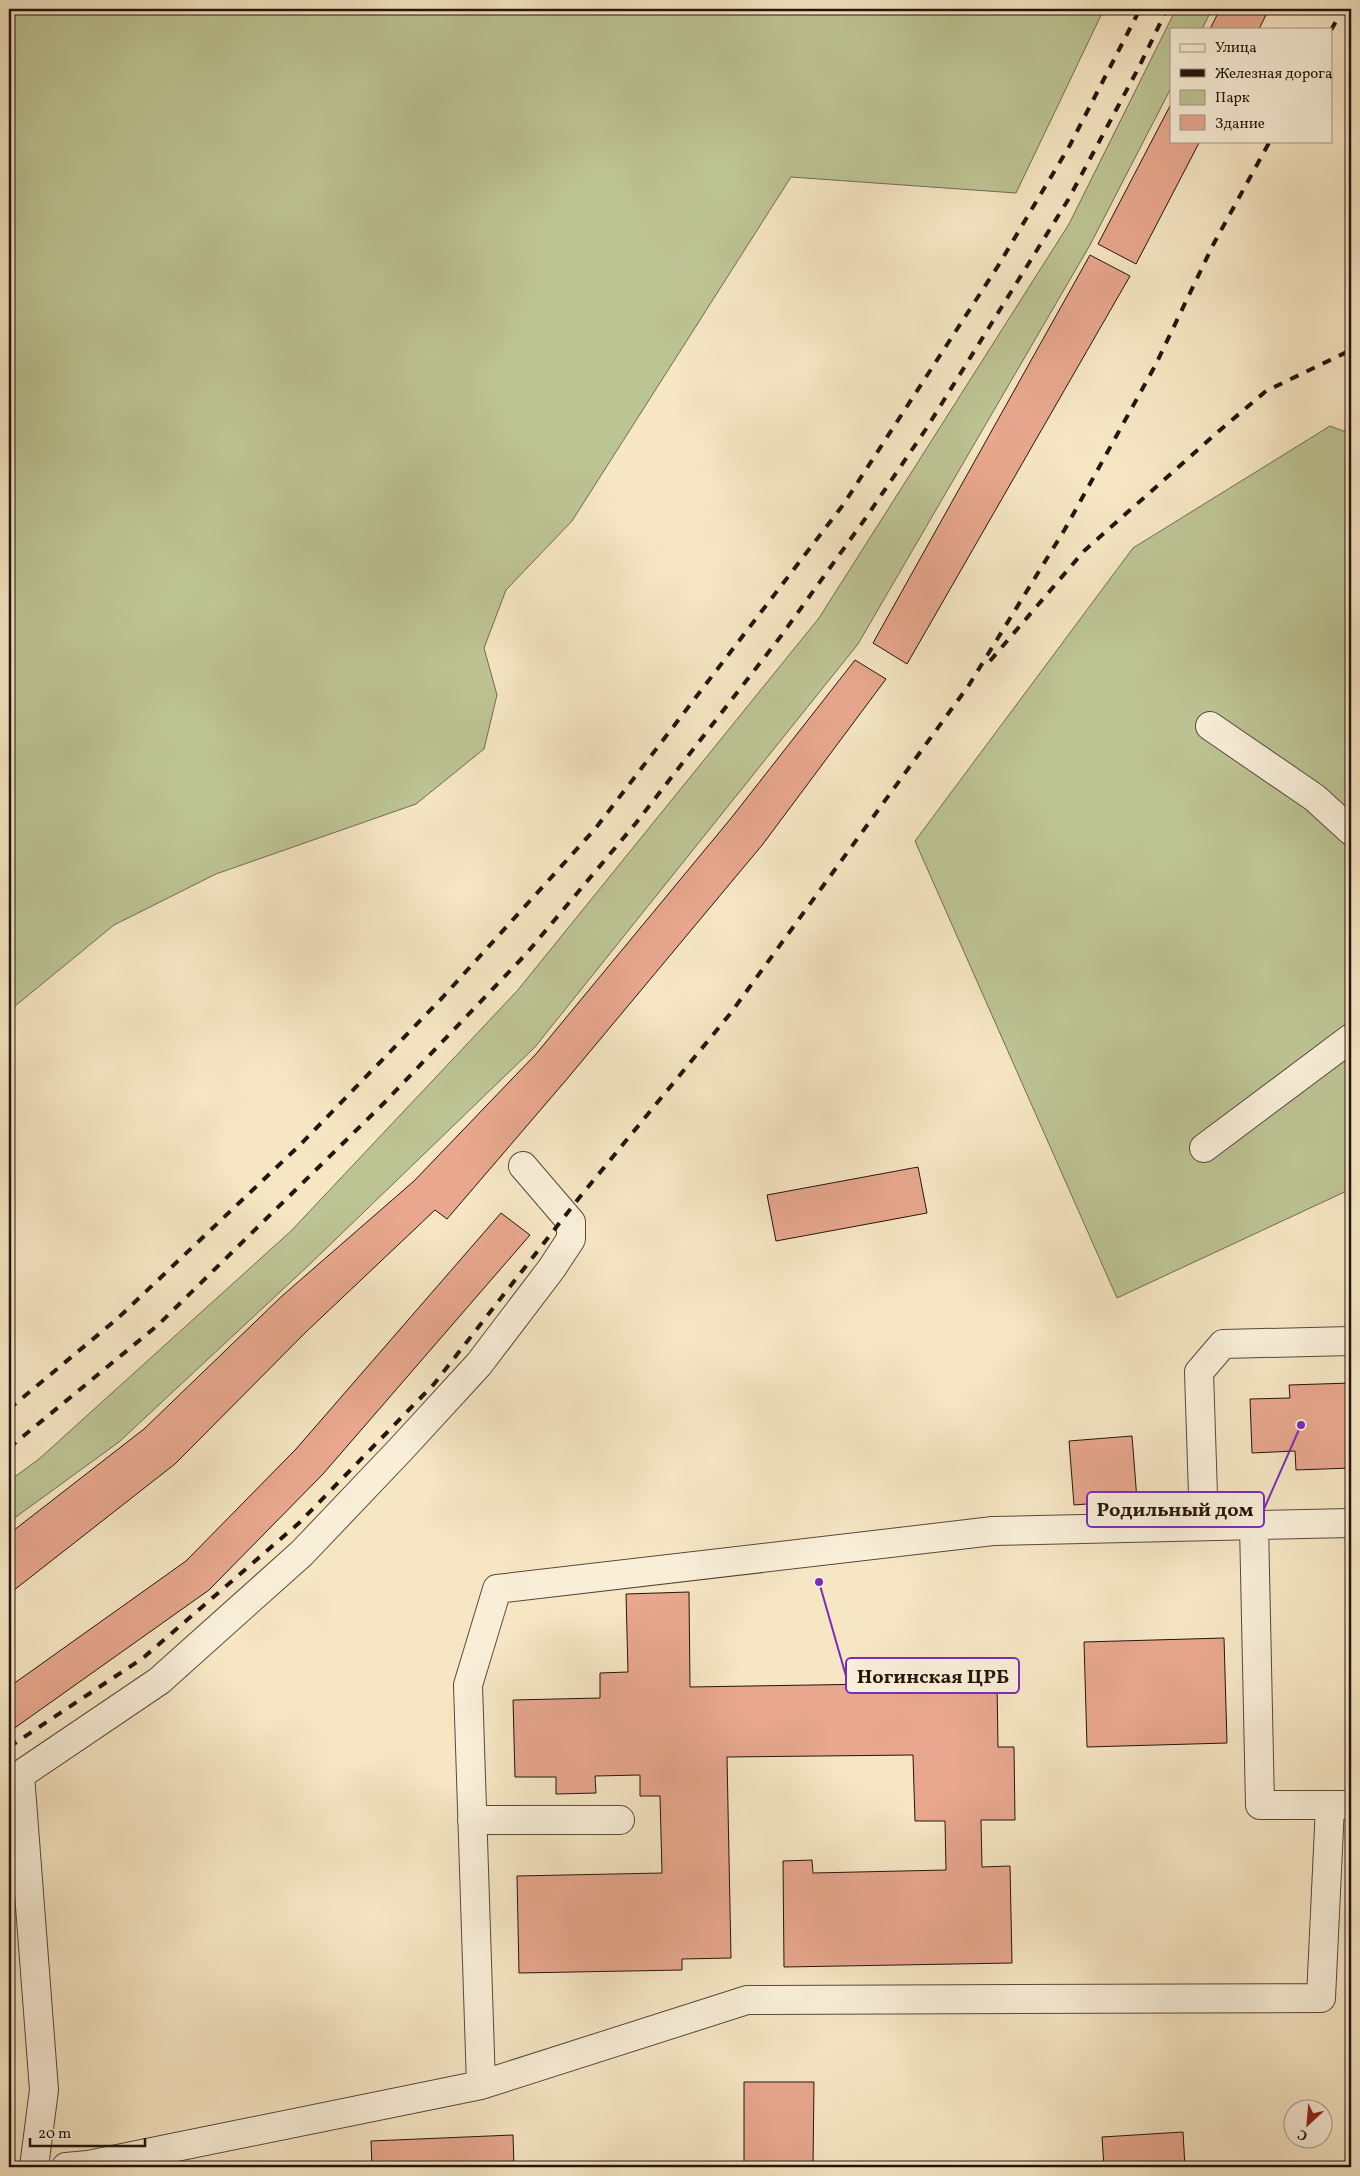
<svg xmlns="http://www.w3.org/2000/svg" width="1360" height="2176" viewBox="0 0 1360 2176" font-family="Vollkorn,serif">
	<rect width="100%" height="100%" fill="#f6e6c4"/>
	<filter id="stains"><feTurbulence type="fractalNoise" baseFrequency=".004" numOctaves="4"/><feColorMatrix values="0 0 0 0 .2 0 0 0 0 .09 0 0 0 0 .02 0 0 0 .5 -.17"/></filter>
	<radialGradient id="worn" r=".72"><stop offset=".6" stop-color="#630" stop-opacity="0"/><stop offset="1" stop-color="#630" stop-opacity=".3"/></radialGradient>
	<path fill="#bdc494" stroke="#706c50" d="M9 9H1104L1016 193 791 177 572 521 506 590 484 648 497 695 484 749 416 804 216 874 114 925 9 1011Z
		M1176 9H1212L1202 29H1171V88L1090 245 858 644 535 1047 310 1264 119 1442 9 1522V1481L39 1459 291 1231 517 991 819 618 1069 224Z
		M1330 426 1351 434V1189L1117 1298 915 841 1133 548Z"/>
	<path fill="#e8a78e" stroke="#24150c" d="M1220 9H1269L1259 29H1210Z
		M1171 104V141H1200L1136 264 1098 244Z
		M1090 255 1130 276 907 664 873 643Z
		M855 660 886 679 763 844 567 1079 447 1219 435 1210 306 1332 175 1464 9 1594V1534L144 1429 282 1296 414 1181 536 1054 732 817Z
		M918 1167 927 1213 776 1241 767 1195Z
		M501 1213 530 1235 323 1474 209 1590 9 1732V1687L186 1561 296 1449Z
		M1351 1383V1468L1296 1470 1295 1451 1252 1453 1250 1399 1290 1398 1289 1385Z
		M1132 1436 1137 1500 1074 1505 1069 1441Z
		M689 1592 690 1687 997 1682 998 1747H1014L1015 1820H981L982 1867 1010 1866 1012 1963 784 1967 783 1861 812 1860 813 1873 946 1870 945 1821H915L913 1755 727 1757 731 1958 682 1959V1970L519 1973 517 1876 662 1873 660 1796H640V1775L595 1776 596 1793 556 1794V1777H515L513 1700 600 1698V1673L628 1672 626 1594Z
		M1224 1638 1227 1743 1087 1747 1084 1642Z
		M744 2082H814L813 2167H744Z
		M1183 2132 1185 2167H1104L1102 2137Z
		M513 2135 514 2167H372L371 2141Z"/>
	<g fill="none" stroke-linecap="round" stroke-linejoin="round">
		<defs>
			<path id="minor" d="M1210 726 1315 798 1351 831
				M1204 1148 1351 1038
				M1254 1525 1260 1805H1351
				M1204 1526 1199 1372 1223 1344 1351 1341
				M472 1820H620
				M481 2085 468 1685 497 1589 993 1531 1351 1523
				M34 2167 44 2090 20 1775 159 1681 302 1553 401 1449 479 1364 552 1268 571 1239V1222L523 1166
				M66 2167 88 2165 481 2085 747 2000 1321 1998 1330 1806"/>
		</defs>
		<use href="#minor" stroke="#58493a" stroke-width="30"/>
		<use href="#minor" stroke="#f9efd9" stroke-width="28"/>
		<path stroke="#24150c" stroke-width="4" stroke-dasharray="9 9" stroke-linecap="butt" d="M1331 30 1343 9
			M990 661 1084 551 1219 431 1266 391 1351 350
			M9 1409 117 1319 301 1144 442 998 595 829 843 505 998 266 1070 145 1140 9
			M9 1448 158 1325 384 1103 526 954 636 823 781 636 865 519 926 429 1068 200 1139 67 1167 9
			M9 1747 143 1658 299 1523 434 1384 579 1198 730 1014 969 685 1065 529 1155 366 1213 245 1270 141"/>
	</g>
	<path fill="none" stroke="#7b2cbf" stroke-width="2" d="M1301 1425L1264 1509M819 1582L846 1676"/>
	<g fill="#7b2cbf" stroke="#f9efd9" stroke-width="2">
		<circle cx="1301" cy="1425" r="5"/>
		<circle cx="819" cy="1582" r="5"/>
	</g>
	<g fill="#f9efd9" stroke="#7b2cbf" stroke-width="2">
		<rect x="1087" y="1492" width="177" height="35" rx="5"/>
		<rect x="846" y="1658" width="173" height="35" rx="5"/>
	</g>
	<g font-size="20" text-anchor="middle" font-weight="bold" fill="#24150c">
		<text x="1175" y="1516">Родильный дом</text>
		<text x="933" y="1683">Ногинская ЦРБ</text>
	</g>
	<rect width="1360" height="2176" fill="none" stroke="#f6e6c4" stroke-width="30"/>
	<rect x="10" y="10" width="1340" height="2156" fill="none" stroke="#24150c" stroke-width="2.5"/>
	<rect x="15" y="15" width="1330" height="2146" fill="none" stroke="#24150c"/>
	<rect x="1170" y="28" width="162" height="115" fill="#f9efd9" stroke="#a49887"/>
	<rect x="1180" y="44" width="25" height="8" fill="#f9efd9" stroke="#a49887"/>
	<text x="1215" y="52" font-size="15" fill="#24150c">Улица</text>
	<rect x="1180" y="69" width="25" height="8" fill="#24150c" stroke="#a49887"/>
	<text x="1215" y="78" font-size="15" fill="#24150c">Железная дорога</text>
	<rect x="1180" y="90" width="25" height="15" fill="#bdc494" stroke="#a49887"/>
	<text x="1215" y="102" font-size="15" fill="#24150c">Парк</text>
	<rect x="1180" y="115" width="25" height="15" fill="#e8a78e" stroke="#a49887"/>
	<text x="1215" y="128" font-size="15" fill="#24150c">Здание</text>
	<g transform="translate(1308 2124) rotate(206)"><circle r="24" fill="#f9efd9" stroke="#a49887"/>
	<path d="M0-4L9 19L0 12L-9 19Z" fill="#8f2418"/>
	<text y="-8" font-size="14" font-weight="bold" text-anchor="middle" fill="#24150c">С</text>
	</g>
	<path d="M30 2138v8h115v-8" fill="none" stroke="#24150c" stroke-width="2.5"/>
	<text x="38" y="2138" font-size="15" fill="#24150c" stroke="#f9efd9" stroke-width="4" paint-order="stroke">20 m</text>
	<rect width="100%" height="100%" filter="url(#stains)"/>
	<rect width="100%" height="100%" fill="url(#worn)"/>
</svg>
